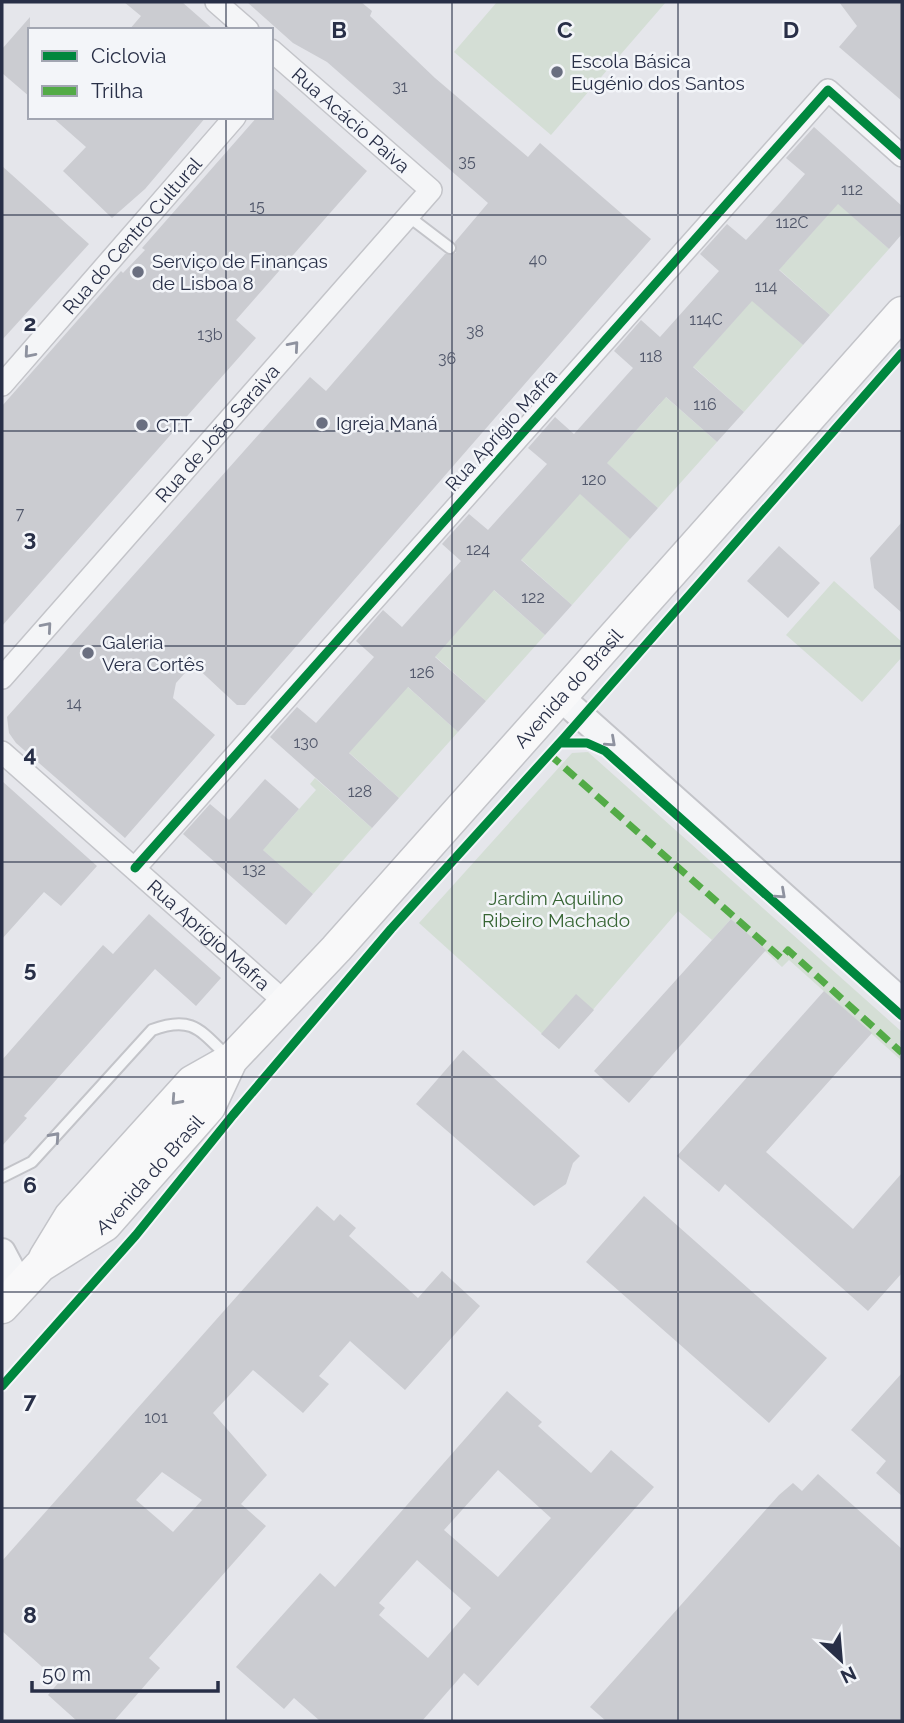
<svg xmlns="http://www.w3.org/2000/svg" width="904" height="1723" viewBox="0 0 904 1723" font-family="Raleway,sans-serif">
	<rect width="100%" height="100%" fill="#e5e6eb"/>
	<path fill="#d4ded5" d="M497 2H666L551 135 454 52Z
		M832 198 889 249 830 315 773 264 779 258 785 263 832 210Z
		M746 295 803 345 744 412 687 361 699 360 746 307Z
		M660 392 717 442 658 508 601 458 613 456 660 404Z
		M574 488 630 539 572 605 515 554Z
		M834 581 902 642V657L862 702 786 635Z
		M488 585 545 635 486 701 429 651Z
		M401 681 458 732 399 798 343 747Z
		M588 752 902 1032V1061L789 960 782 967 731 919 712 940 678 911 559 1049 419 923 572 753Z
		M315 778 372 828 313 894 256 844 269 843 316 790 310 784Z"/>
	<path fill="#cbccd1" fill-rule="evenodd" d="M124 2H182L214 30H129L141 16Z
		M247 2H361L372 11 370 16 435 78 528 157 540 143 651 239 245 705H237L193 664 176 683 173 698 215 735 125 838 16 743 9 733 7 717 310 377 326 391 445 254 456 253 455 242 488 203 327 62 293 43Z
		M839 2H902V101L839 47 857 26Z
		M30 17V97L2 73V49Z
		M271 86 367 171 236 320 256 338 2 626V406L121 271 123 273 145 250 142 248 257 117H271Z
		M52 117H206L145 189 112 218 63 171 86 147Z
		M814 127 902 206V234L889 249 838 204 804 242 779 270 830 315 803 345 752 301 727 329 693 367 744 412 717 442 666 397 607 463 658 508 630 539 580 494 521 560 572 605 545 635 494 590 435 657 486 701 458 732 408 687 349 753 399 798 372 828 270 737 297 707 316 723 374 657 356 641 383 610 402 627 461 561 442 544 469 514 488 530 547 464 528 448 555 417 574 434 633 368 614 351 641 320 660 337 694 299 719 271 700 254 727 224 746 240 780 203 805 174 786 158Z
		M2 166 89 244 2 340Z
		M902 522V613L874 588 870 558Z
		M779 546 820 583 788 618 747 581Z
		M265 779 299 809 263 850 313 894 286 925 183 834 210 804 229 820Z
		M2 781 97 866 61 906 44 892 2 939Z
		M149 914 221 978 196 1006 155 969 24 1116 27 1118 2 1146V1060L103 945 113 954Z
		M731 919 766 950 629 1103 594 1071Z
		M824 991 872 1033 766 1152 853 1229 902 1173V1273L868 1311 725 1184 719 1192 677 1156Z
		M576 994 594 1010 559 1049 541 1034Z
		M463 1050 580 1156 573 1163 566 1184 534 1206 416 1104Z
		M644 1196 827 1358 769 1423 586 1262Z
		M317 1206 334 1221 340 1214 356 1228 349 1236 418 1298 442 1271 480 1306 405 1390 350 1341 319 1376 329 1384 303 1413 253 1370 213 1413 267 1475 241 1504 266 1526 149 1658 160 1668 114 1721H77L48 1695 59 1682 2 1631V1561ZM162 1472 202 1500 173 1532 136 1500Z
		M902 1373V1496L876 1473 886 1461 851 1430Z
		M507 1391 542 1422 538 1426 591 1473 611 1450 654 1487 478 1686 464 1673 422 1721H320L294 1698 284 1709 236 1667 320 1573 335 1587ZM498 1470 551 1518 498 1577 444 1530ZM417 1560 471 1608 428 1658 379 1615 385 1608 379 1603Z
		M818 1474 902 1549V1721H606L590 1707 779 1495 793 1483 802 1491Z"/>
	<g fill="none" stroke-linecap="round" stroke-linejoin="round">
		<defs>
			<path id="service" d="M408 216 450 248
				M2 1177 32 1162 152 1030C192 1015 200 1030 228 1057"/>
			<g id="minor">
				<path d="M216 2 248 30"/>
				<path id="s1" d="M2 385 235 117"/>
				<path id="s2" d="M2 678 431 190 271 50"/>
				<path id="s3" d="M2 752 285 1002"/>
				<path d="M135 868 828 90 902 156"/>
			</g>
			<path id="tertiary" d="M560 697 902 1002
				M2 1252 20 1286"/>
			<g id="secondary">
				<path d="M45 1258 70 1217 192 1082 231 1060"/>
				<path id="s4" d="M2 1307 40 1266 105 1225 209 1107 231 1060 336 949 902 313"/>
			</g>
		</defs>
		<use href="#service" stroke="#c3c4c9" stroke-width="14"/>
		<use href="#minor" stroke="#c3c4c9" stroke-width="24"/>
		<use href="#tertiary" stroke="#c3c4c9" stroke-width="30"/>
		<use href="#secondary" stroke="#c3c4c9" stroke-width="35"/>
		<use href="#service" stroke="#f4f5f7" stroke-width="10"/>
		<use href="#minor" stroke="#f4f5f7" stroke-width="21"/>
		<use href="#tertiary" stroke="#f4f5f7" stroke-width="26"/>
		<use href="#secondary" stroke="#f8f8f9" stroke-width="32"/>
		<path stroke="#53ab47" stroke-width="7" stroke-dasharray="14 7" stroke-linecap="butt" d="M549 754 781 958 788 950 902 1053"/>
		<defs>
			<path id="cycleway" d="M560 743H587L605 751 902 1016
				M135 868 828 90 902 156
				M2 1386 136 1235 233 1115 391 929 564 738 902 353"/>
		</defs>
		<use href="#cycleway" stroke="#f3f5f9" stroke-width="13"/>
		<use href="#cycleway" stroke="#00873e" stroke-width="9"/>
	</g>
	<defs><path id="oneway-chevron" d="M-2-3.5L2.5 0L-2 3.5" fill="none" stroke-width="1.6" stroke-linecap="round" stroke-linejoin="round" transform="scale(1.75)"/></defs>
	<g stroke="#8e929f">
		<use href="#oneway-chevron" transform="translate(294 346) rotate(-49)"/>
		<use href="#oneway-chevron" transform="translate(29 353) rotate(131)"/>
		<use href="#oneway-chevron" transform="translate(47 627) rotate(-49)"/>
		<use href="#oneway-chevron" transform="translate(611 742) rotate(42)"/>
		<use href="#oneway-chevron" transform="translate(781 894) rotate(42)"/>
		<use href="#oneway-chevron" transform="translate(55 1137) rotate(-48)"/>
	</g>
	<use stroke="#9094a0" href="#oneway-chevron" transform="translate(176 1100) rotate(132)"/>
	<path fill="none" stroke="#282f47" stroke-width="2" stroke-opacity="0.55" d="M226 2V30M452 2V1721M678 2V1721M226 117V1721M2 215H902M2 431H902M2 646H902M2 862H902M2 1077H902M2 1292H902M2 1508H902"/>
	<g fill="#6a6f80" stroke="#f3f5f9" stroke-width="2.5">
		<circle cx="557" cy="72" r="7"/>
		<circle cx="138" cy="272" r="7"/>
		<circle cx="322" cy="423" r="7"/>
		<circle cx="142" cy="425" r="7"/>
		<circle cx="88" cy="653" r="7"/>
	</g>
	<g text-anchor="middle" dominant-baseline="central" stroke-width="5" stroke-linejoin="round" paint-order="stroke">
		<g font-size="16" fill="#52586b">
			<text x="400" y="86">31</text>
			<text x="467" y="161">35</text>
			<text x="852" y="189">112</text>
			<text x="257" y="206">15</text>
			<text x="792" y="222">112C</text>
			<text x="538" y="259">40</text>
			<text x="766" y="286">114</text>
			<text x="706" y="319">114C</text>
			<text x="475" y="331">38</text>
			<text x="210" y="334">13b</text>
			<text x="651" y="356">118</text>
			<text x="447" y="358">36</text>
			<text x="705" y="404">116</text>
			<text x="594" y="479">120</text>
			<text x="20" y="513">7</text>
			<text x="478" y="549">124</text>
			<text x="533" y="597">122</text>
			<text x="422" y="672">126</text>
			<text x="74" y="703">14</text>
			<text x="306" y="742">130</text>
			<text x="360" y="791">128</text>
			<text x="254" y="869">132</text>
			<text x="156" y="1417">101</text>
		</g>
		<g font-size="19" fill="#282f47" stroke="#f3f5f9" text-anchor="start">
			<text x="571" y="61">Escola Básica<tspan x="571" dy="22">Eugénio dos Santos</tspan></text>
			<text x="152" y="261">Serviço de Finanças<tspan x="152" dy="22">de Lisboa 8</tspan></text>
			<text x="336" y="423">Igreja Maná</text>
			<text x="156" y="425">CTT</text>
			<text x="102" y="642">Galeria<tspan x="102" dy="22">Vera Cortês</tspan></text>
		</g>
		<g font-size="19" fill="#282f47" stroke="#f3f5f9">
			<text transform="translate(351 120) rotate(41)">Rua Acácio Paiva</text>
			<text stroke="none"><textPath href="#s1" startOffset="198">Rua do Centro Cultural</textPath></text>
			<text transform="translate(501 430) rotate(-48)">Rua Aprígio Mafra</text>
			<text stroke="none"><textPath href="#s2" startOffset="326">Rua de João Saraiva</textPath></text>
			<text stroke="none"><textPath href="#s4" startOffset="844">Avenida do Brasil</textPath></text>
			<text stroke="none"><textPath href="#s3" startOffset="276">Rua Aprígio Mafra</textPath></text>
			<text stroke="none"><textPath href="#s4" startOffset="200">Avenida do Brasil</textPath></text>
		</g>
		<g font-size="19" fill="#376534" stroke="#f3f5f9">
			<text x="556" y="898">Jardim Aquilino<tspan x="556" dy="22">Ribeiro Machado</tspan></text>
		</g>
	</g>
	<g font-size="23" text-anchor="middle" font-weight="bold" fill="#282f47" stroke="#f3f5f9" stroke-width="5" stroke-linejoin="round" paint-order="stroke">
		<text x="339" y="38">B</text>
		<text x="565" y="38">C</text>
		<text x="791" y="38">D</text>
		<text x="30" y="331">2</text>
		<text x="30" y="546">3</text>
		<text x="30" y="762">4</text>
		<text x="30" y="977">5</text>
		<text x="30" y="1193">6</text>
		<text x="30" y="1408">7</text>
		<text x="30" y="1623">8</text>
	</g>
	<rect width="904" height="1723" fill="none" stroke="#282f47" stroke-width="7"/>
	<rect x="28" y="28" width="245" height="91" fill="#f3f5f9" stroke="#a2a6b2" stroke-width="2"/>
	<rect x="42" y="51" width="35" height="10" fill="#00873e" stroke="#a2a6b2" stroke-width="2"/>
	<text x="91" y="63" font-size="21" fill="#282f47">Ciclovia</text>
	<rect x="42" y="86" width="35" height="10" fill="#53ab47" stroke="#a2a6b2" stroke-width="2"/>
	<text x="91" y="98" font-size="21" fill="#282f47">Trilha</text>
	<g transform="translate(841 1660) rotate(154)" stroke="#f3f5f9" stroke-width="5" paint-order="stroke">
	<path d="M0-5L12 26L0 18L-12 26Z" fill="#282f47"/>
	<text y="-10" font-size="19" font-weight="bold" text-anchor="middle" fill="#282f47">N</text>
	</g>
	<path d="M32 1681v10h186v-10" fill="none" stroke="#282f47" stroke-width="3.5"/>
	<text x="42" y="1681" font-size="21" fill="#282f47" stroke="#f3f5f9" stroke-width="5" paint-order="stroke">50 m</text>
</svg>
